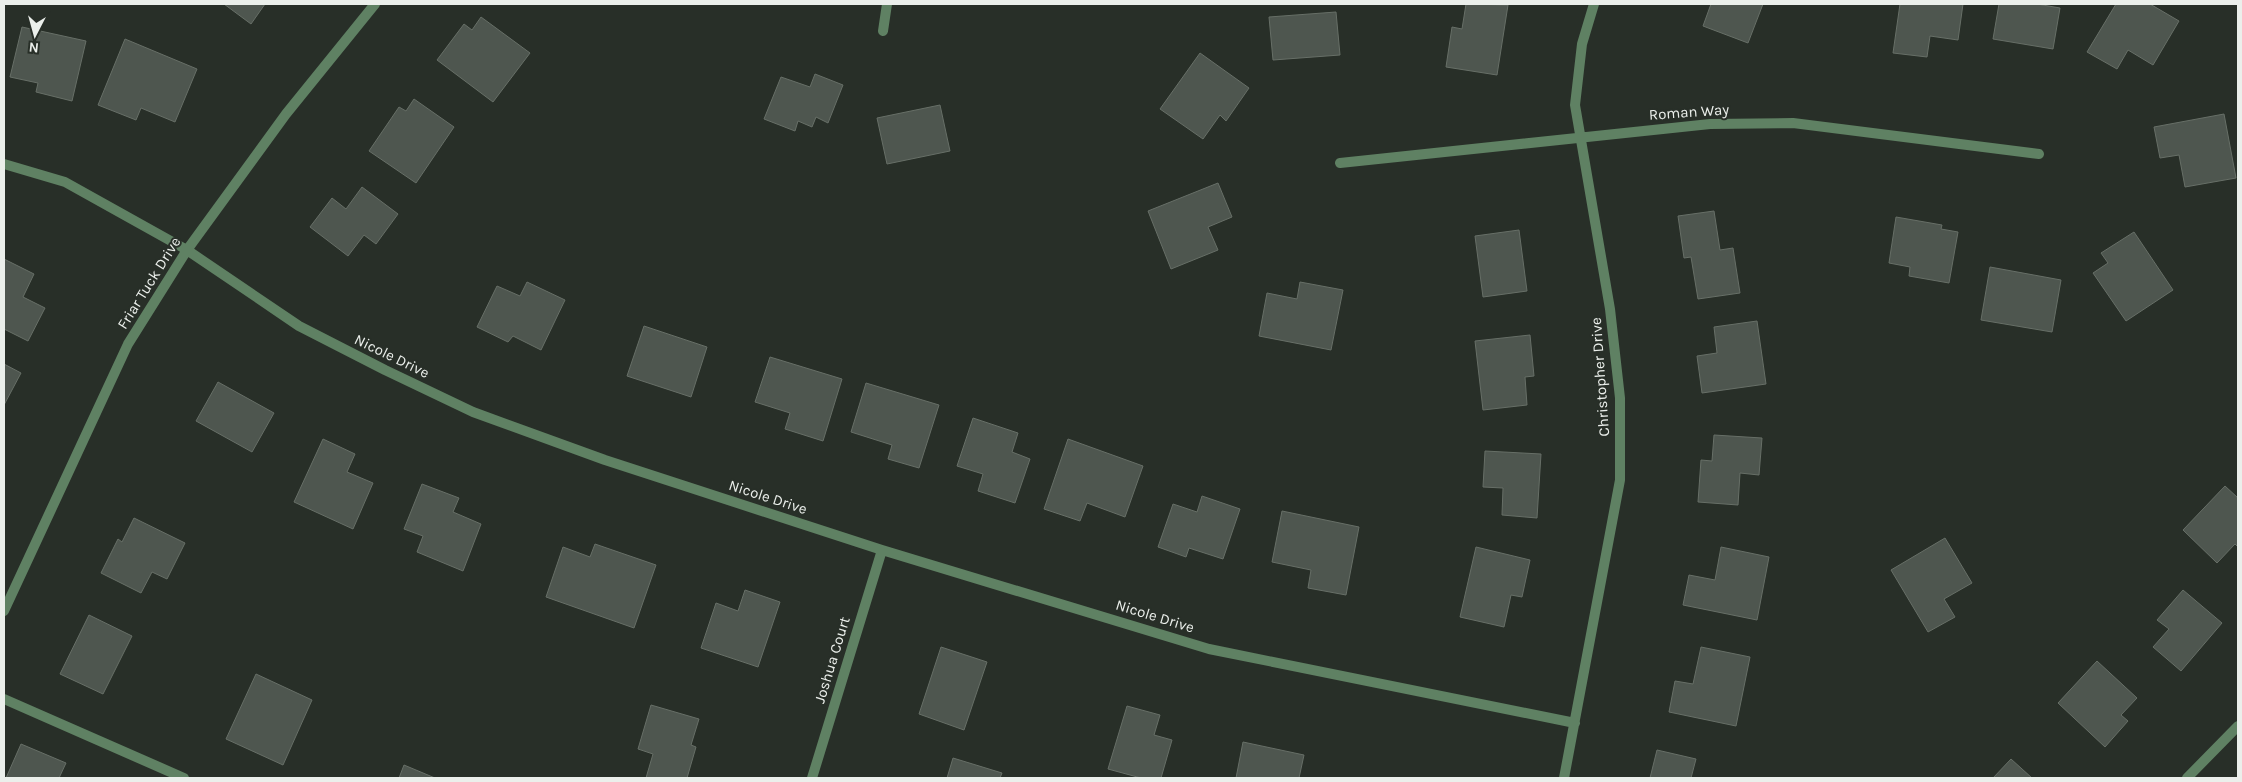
<svg xmlns="http://www.w3.org/2000/svg" width="2242" height="782" viewBox="0 0 2242 782" font-family="Karla,sans-serif">
	<rect width="100%" height="100%" fill="#282f28"/>
	<path fill="#4e564f" stroke="#676f67" d="M224 4H265L251 24Z
		M1466 4 1508 5 1497 75 1446 67 1452 27 1462 29Z
		M1711 4H1763L1748 43 1703 26Z
		M1900 4H1963L1958 40 1930 36 1927 57 1893 53Z
		M1999 4H2037L2060 8 2053 49 1993 39Z
		M2116 4H2150L2179 21 2153 65 2128 50 2117 69 2087 52Z
		M1336 12 1340 55 1273 60 1269 17Z
		M481 17 530 53 493 102 437 60 464 24 472 30Z
		M22 27 86 41 72 101 36 92 38 83 10 77Z
		M125 39 197 69 175 122 141 108 136 120 98 105Z
		M1200 53 1249 88 1226 121 1220 115 1203 139 1160 109Z
		M815 74 843 85 828 123 816 117 812 127 798 121 795 131 764 119 781 77 810 87Z
		M414 99 454 127 416 183 369 151 399 107 406 111Z
		M940 105 950 151 887 164 877 118Z
		M2224 114 2236 178 2185 187 2179 155 2160 158 2154 127Z
		M1218 183 1232 217 1208 227 1218 250 1171 269 1148 211Z
		M362 187 398 214 376 244 364 235 348 256 310 227 332 198 346 209Z
		M1714 211 1720 250 1733 248 1740 293 1698 299 1691 257 1684 258 1678 216Z
		M1896 217 1942 225 1941 229 1958 232 1949 283 1909 276 1910 267 1889 263Z
		M1519 230 1527 291 1483 297 1475 236Z
		M2134 232 2173 290 2126 321 2093 273 2108 263 2101 253Z
		M4 259 34 274 23 297 45 308 28 341 4 329Z
		M1990 267 2061 280 2052 332 1981 320Z
		M527 282 565 300 541 350 513 336 508 342 477 327 497 286 520 296Z
		M1300 282 1343 290 1331 350 1259 336 1267 293 1297 299Z
		M1757 321 1766 384 1702 393 1697 356 1717 353 1714 327Z
		M644 326 707 347 691 397 627 376Z
		M1530 335 1534 376 1525 377 1527 405 1483 410 1475 341Z
		M770 357 842 379 823 441 785 429 790 413 755 402Z
		M4 364 21 373 4 405Z
		M218 382 274 413 252 452 196 421Z
		M866 383 939 405 919 468 888 459 892 445 851 432Z
		M973 418 1018 433 1012 452 1030 459 1015 503 978 491 983 474 957 466Z
		M1714 435 1762 438 1759 475 1740 473 1738 505 1698 502 1701 460 1712 461Z
		M323 439 355 454 347 472 373 483 353 529 294 502Z
		M1068 439 1143 466 1125 517 1087 503 1080 521 1044 509Z
		M1485 451 1541 454 1537 518 1502 515 1503 488 1483 487Z
		M422 484 459 498 453 512 481 524 463 571 417 552 423 536 404 529Z
		M2225 486 2238 498V547L2235 544 2217 563 2183 530Z
		M1202 496 1240 509 1223 559 1189 548 1186 557 1158 547 1173 504 1197 512Z
		M1282 511 1359 527 1346 595 1308 588 1311 570 1272 562Z
		M134 518 185 543 167 579 152 572 141 593 101 573 118 539 122 542Z
		M1945 538 1972 583 1944 599 1955 617 1928 632 1891 570Z
		M595 544 656 565 634 628 546 597 563 547 590 557Z
		M1476 547 1530 560 1522 597 1511 595 1504 627 1460 617Z
		M1721 547 1769 557 1757 620 1683 605 1689 575 1715 580Z
		M745 590 780 602 758 667 701 648 716 603 738 611Z
		M2183 590 2222 623 2181 671 2153 647 2169 629 2157 620Z
		M89 615 132 636 103 694 60 674Z
		M941 647 987 662 964 730 919 714Z
		M1701 647 1750 657 1736 726 1669 712 1675 681 1693 684Z
		M2097 661 2137 698 2121 715 2128 721 2105 747 2058 703Z
		M256 674 312 700 283 765 226 739Z
		M651 705 699 719 691 745 696 747 687 778H646L653 754 638 749Z
		M1127 706 1160 715 1154 735 1172 740 1161 778H1141L1108 769Z
		M1243 742 1304 755 1299 778H1236Z
		M21 744 66 763 59 778H6Z
		M1657 750 1696 759 1691 778H1650Z
		M953 758 1002 773 1000 778H947Z
		M2011 759 2032 778H1993Z
		M404 765 435 778H399Z"/>
	<g fill="none" stroke-linecap="round" stroke-linejoin="round">
		<path stroke="#5f8163" stroke-width="10" d="M883 31 887 4
			M4 699 184 778"/>
		<path stroke="#5f8163" stroke-width="10" d="M1340 163 1710 124 1793 123 2039 154
			M4 164 65 182 187 250 299 326 385 370 473 412 605 460 882 550 1209 649 1575 723
			M4 611 128 344 187 250 286 114 375 4
			M812 778 882 550
			M1564 778 1620 480V398L1610 309 1575 105 1582 44 1594 4
			M2187 778 2238 726"/>
	</g>
	<g text-anchor="middle" dominant-baseline="central" stroke-width="4" stroke-linejoin="round" paint-order="stroke">
		<g font-size="15" fill="#ebefeb" stroke="#282f28">
			<text transform="translate(1689 112) rotate(-4)">Roman Way</text>
			<text transform="translate(149 283) rotate(-58)">Friar Tuck Drive</text>
			<text transform="translate(392 356) rotate(26)">Nicole Drive</text>
			<text transform="translate(1600 377) rotate(-94)">Christopher Drive</text>
			<text transform="translate(768 497) rotate(18)">Nicole Drive</text>
			<text transform="translate(1155 616) rotate(17)">Nicole Drive</text>
			<text transform="translate(832 660) rotate(-73)">Joshua Court</text>
		</g>
	</g>
	<rect width="2242" height="782" fill="none" stroke="#ebefeb" stroke-width="10"/>
	<g transform="translate(35 35) rotate(186)" stroke="#282f28" stroke-width="4" paint-order="stroke">
	<path d="M0-4L9 19L0 12L-9 19Z" fill="#ebefeb"/>
	<text y="-8" font-size="14" font-weight="bold" text-anchor="middle" fill="#ebefeb">N</text>
	</g>
</svg>
